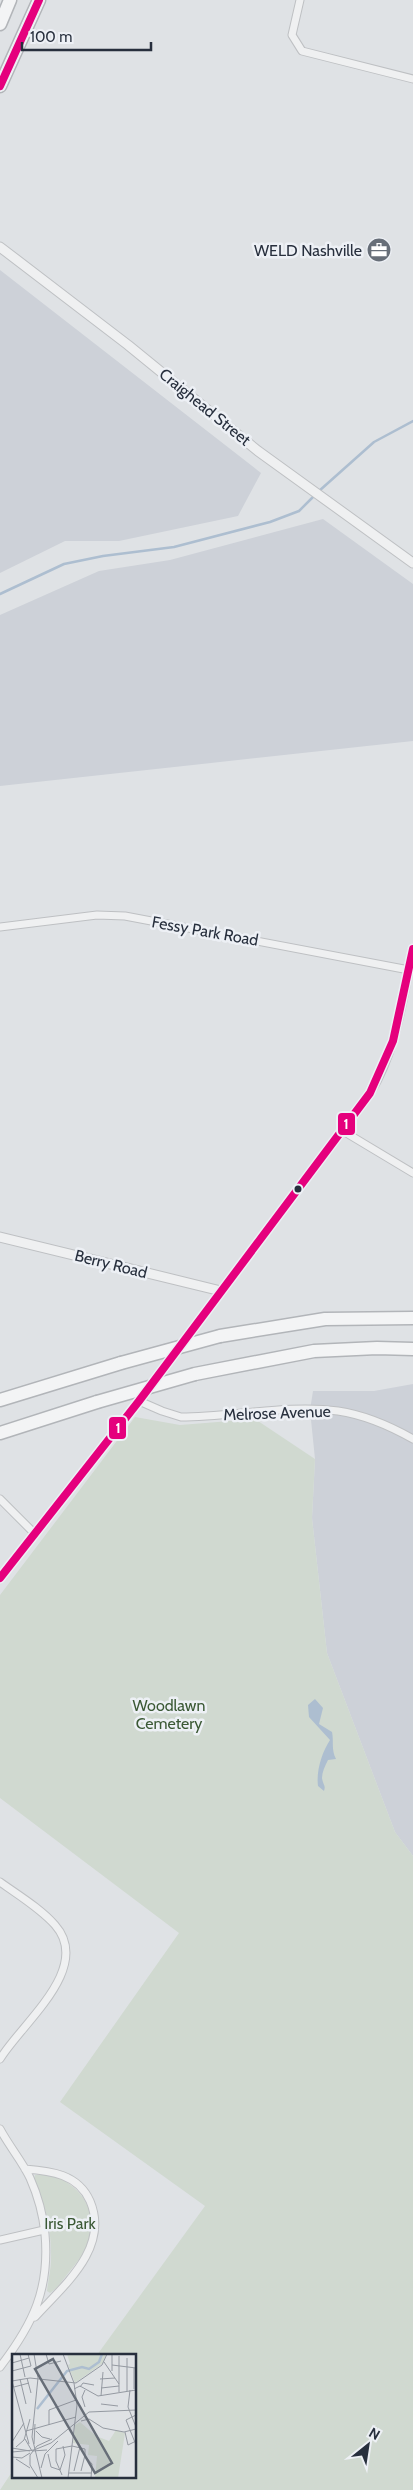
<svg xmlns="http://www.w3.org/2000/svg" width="413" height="2490" viewBox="0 0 413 2490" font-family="Cabin,sans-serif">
	<rect width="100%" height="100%" fill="#dfe2e5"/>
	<path fill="#cdd1d8" d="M0 270 261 473 238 516 119 541H65L0 573Z
		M323 519 413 584V741L0 786V615L99 571 170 560Z
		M413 1384V1856L395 1832 327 1653 312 1518 315 1459 310 1410 313 1391H374Z"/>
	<path fill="#d0d9d0" d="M135 1417 180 1425 255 1419 315 1459 312 1518 327 1653 395 1832 413 1856V2490H0L14 2469V2476H135V2355H97L205 2206 60 2102 179 1933 0 1798V1595Z
		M35 2175C72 2171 103 2209 88 2244 84 2255 73 2267 66 2276 61 2282 57 2289 50 2293L47 2291C48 2280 51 2270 51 2259 52 2231 45 2204 34 2179Z"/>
	<path fill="#adbed0" d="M315 1699 323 1708 319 1724 332 1732C334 1742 331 1749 336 1759L328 1760C325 1766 322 1772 322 1778 323 1785 326 1785 324 1791L318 1786C316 1771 322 1752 330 1740L309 1717 308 1705Z"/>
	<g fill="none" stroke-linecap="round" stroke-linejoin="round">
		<path stroke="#adbed0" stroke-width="2.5" d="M319 491 374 442 413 421
			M0 594 64 564 103 556 174 547 270 522 299 511 315 495"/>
		<defs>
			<path id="minor" d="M300 0 292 35 302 51 413 79
				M0 927 97 915 125 916 409 970
				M343 1131 413 1173
				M139 1401 162 1411 181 1417C231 1417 289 1404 338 1411 365 1415 390 1426 413 1439
				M0 1499 34 1533
				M0 1882C18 1895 40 1908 55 1925 93 1968 22 2023 0 2059
				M0 2129C9 2146 22 2161 30 2178 38 2196 43 2214 45 2234 50 2289 33 2324 0 2367
				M25 2169C51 2171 78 2174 90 2201 110 2248 64 2285 35 2317
				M0 2240 44 2230"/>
			<path id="tertiary" d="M0 247 128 345 258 451 413 563
				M0 1237 221 1291"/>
			<path id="motorway" d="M0 24 10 0
				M0 86 39 0
				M220 1336 325 1319 413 1318
				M195 1374 314 1351 377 1348 413 1349
				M0 1400 121 1363
				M0 1433 97 1402"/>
		</defs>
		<use href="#minor" stroke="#bec0c3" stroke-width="9"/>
		<use href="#tertiary" stroke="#bec0c3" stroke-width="11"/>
		<use href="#motorway" stroke="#b2b5b9" stroke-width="15"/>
		<use href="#minor" stroke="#eff0f1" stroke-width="7"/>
		<use href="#tertiary" stroke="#eff0f1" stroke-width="9"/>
		<path stroke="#bdc0c4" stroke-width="10" d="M0 1578 139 1401 370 1093C397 1049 402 999 413 949"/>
		<use href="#motorway" stroke="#f3f4f5" stroke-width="12"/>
		<defs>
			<path id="motorway-bridge" d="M121 1363 220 1336
				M97 1402 195 1374"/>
		</defs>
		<use href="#motorway-bridge" stroke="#b2b5b9" stroke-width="15" stroke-linecap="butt"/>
		<use href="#motorway-bridge" stroke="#f3f4f5" stroke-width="12"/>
		<defs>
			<path id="bus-1" d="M0 86 39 0
				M0 1578 139 1401 370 1093 393 1041 413 949"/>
		</defs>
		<use href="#bus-1" stroke="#edf0f5" stroke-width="11"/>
		<use href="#bus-1" stroke="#e5007d" stroke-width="8"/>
	</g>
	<defs>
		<symbol id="office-disc" viewBox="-11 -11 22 22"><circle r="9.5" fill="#676e78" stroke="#edf0f5"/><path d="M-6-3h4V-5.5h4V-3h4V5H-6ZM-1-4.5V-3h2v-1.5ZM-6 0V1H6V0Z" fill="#fff"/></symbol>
	</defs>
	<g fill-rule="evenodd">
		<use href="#office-disc" x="365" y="236" width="28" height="28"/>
	</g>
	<circle fill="#272f3d" stroke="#edf0f5" stroke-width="2" cx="298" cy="1189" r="4.5"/>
	<g text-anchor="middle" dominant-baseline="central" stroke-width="5" stroke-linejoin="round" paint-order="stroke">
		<g font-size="16" fill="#272f3d" stroke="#edf0f5" text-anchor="end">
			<text x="362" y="250">WELD Nashville</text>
		</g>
		<g font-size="16" fill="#272f3d" stroke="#edf0f5">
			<text transform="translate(205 407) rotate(39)">Craighead Street</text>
			<text transform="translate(205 931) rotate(10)">Fessy Park Road</text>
			<text transform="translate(111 1264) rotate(14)">Berry Road</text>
			<text transform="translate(277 1413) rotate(-2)">Melrose Avenue</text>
		</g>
		<g font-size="16" fill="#3b5935" stroke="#edf0f5">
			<text x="169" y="1705">Woodlawn<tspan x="169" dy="18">Cemetery</tspan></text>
			<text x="70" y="2223">Iris Park</text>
		</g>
	</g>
	<g transform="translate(12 2354)">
		<rect width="124" height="124" fill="#dfe2e5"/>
		<path d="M55 0H94L91 9 63 29 56 11 58 10ZM68 68 84 82 97 87 104 76 113 79 106 124H83L85 102 76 101 77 91 61 89 63 71Z" fill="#d0d9d0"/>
		<path fill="none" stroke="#adbed0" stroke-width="2.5" d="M25 55 55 17 70 13 77 15 87 8 90 0"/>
		<path fill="none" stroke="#959aa2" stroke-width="1" d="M8 0 13 23M22 0 26 24 20 83 30 124M34 0 37 10 49 7M51 0 62 29 65 51 56 124M107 2V38M115 4V37M92 8 107 30M0 9 17 4M100 11 124 14M122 14V35M0 17 19 12 16 0M100 17V1M15 24 19 39M8 25 14 50M88 25 103 24M0 27 18 24 64 29 90 11 95 0M0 27 17 90M2 33 17 29M68 33 71 29 82 31M89 34 107 32M62 35 68 32 86 42 124 36M73 36 70 43 73 53M118 36 116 53 124 73M89 42 91 18M89 50 106 52M124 61 114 66 124 91M69 67 77 65 91 74 112 78 124 75M37 71V56L64 46M14 77 64 63M24 77 30 83 38 85M113 78 116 91 122 88M13 85 20 97 35 96M0 88 12 69M22 90 23 70M4 93 12 86 18 65M0 94 18 97M0 98 22 96 39 89 77 58 124 56M36 100 39 113 48 116 53 101 51 92M0 103 10 104 18 99M4 105 18 114M29 114 33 100 46 87M62 117 68 93M69 117 73 101M57 119H80M50 121 44 107V95L60 92 73 95V102L80 110 79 124M26 124 18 111V101L25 92 40 85M41 124H73"/>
		<path fill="#676e78" fill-opacity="0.15" stroke="#676e78" stroke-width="2.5" d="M41 5 100 109 83 119 23 15Z"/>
		<rect width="124" height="124" fill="none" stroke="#272f3d" stroke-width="2.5"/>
	</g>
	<g stroke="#edf0f5" stroke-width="2">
		<rect x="337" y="1112" width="19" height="24" rx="5" fill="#e5007d"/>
		<rect x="108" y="1416" width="19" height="24" rx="5" fill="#e5007d"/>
	</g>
	<g font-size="14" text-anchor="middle" font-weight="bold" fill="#fff">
		<text x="346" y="1129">1</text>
		<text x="118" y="1433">1</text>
	</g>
	<g transform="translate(368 2445) rotate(30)" stroke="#edf0f5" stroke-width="4" paint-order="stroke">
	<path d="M0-4L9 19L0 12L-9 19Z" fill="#272f3d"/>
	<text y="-8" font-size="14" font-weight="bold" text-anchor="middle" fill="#272f3d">N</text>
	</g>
	<path d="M22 42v8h129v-8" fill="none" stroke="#272f3d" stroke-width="2.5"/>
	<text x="30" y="42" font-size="15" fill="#272f3d" stroke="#edf0f5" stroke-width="4" paint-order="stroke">100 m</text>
</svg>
